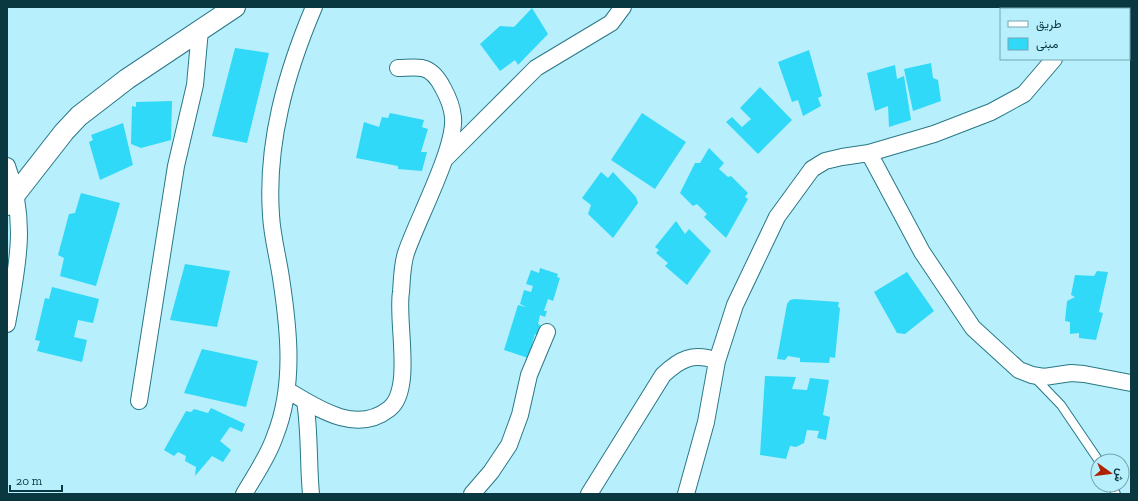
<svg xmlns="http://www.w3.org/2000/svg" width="1138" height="501" viewBox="0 0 1138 501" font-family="'Zilla Slab',Vazirmatn,serif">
	<rect width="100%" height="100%" fill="#b8effc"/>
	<path fill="#30d9f7" d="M532 8 548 34 518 65 515 60 500 71 480 44 500 26 514 27Z
		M235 48 269 53 247 143 212 136Z
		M809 50 822 96 818 98 821 106 803 116 798 100 792 102 778 62Z
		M931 63 933 78 938 80 941 101 913 111 904 69Z
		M895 65 897 79 904 76 911 120 889 127 888 106 875 111 867 73Z
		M760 87 792 120 758 154 726 122 732 117 742 127 751 119 740 108Z
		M172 101 171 140 141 148 131 144 132 106 136 107V102Z
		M390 113 424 120 422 127 428 129 421 152H427L422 171 398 169V166L356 158 364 122 379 127 382 117 388 118Z
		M642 113 686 142 655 189 611 160Z
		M123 123 133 165 100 180 89 142 93 140 91 135Z
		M709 148 724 163 719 169 728 177 731 176 748 193 745 197 748 199 726 238 704 217 707 214 697 204 693 206 680 193 695 163H700Z
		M601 172 608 178 613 172 636 197 638 203 613 238 588 214 591 205 582 198Z
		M81 193 120 203 96 286 60 276 64 258 58 255 69 214 75 213Z
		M676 221 685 234 689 229 711 251 687 285 665 266 668 263 656 253 659 250 655 247Z
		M185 264 230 271 217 327 170 320Z
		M540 268 558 274 557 277 560 278 553 301 548 299 544 311H547L545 317 540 315 538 324 542 326 539 335 535 334 528 358 504 350 518 305 526 307 520 304 524 290 531 292 533 286 526 284 531 270 539 273Z
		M1097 271 1108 272 1099 312 1103 313 1096 340 1079 338V333L1070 334V322L1065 321 1067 301 1075 297 1071 295 1075 275 1094 276Z
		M907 272 934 311 905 334 897 333 874 292Z
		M52 287 99 299 93 323 78 320 74 337 87 340 82 362 37 351 40 341 35 340 45 298 49 299Z
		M795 299 839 302 838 307 840 308 835 358 830 357 829 363 800 362V358L788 356 785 360 777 359 787 304 790 300Z
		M202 349 258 361 246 407 184 393Z
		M765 376 796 377 792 389 807 390 810 378 829 380 823 415 830 417 826 440 817 438 819 431 807 430 804 443 796 447 790 446 786 459 760 455Z
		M211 408 245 424 242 432 230 427 220 441 231 450 223 462 212 456 195 476 196 467 185 461 186 456 178 452 174 456 164 450 186 411 191 412 194 409 208 413Z"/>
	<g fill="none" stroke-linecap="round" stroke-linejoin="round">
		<defs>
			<path id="service" d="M1034 377 1061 405 1099 461
				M1112 485 1116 494"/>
			<path id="minor" d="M1129 12H1131
				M869 153 922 252 973 328 1019 370 1032 375 1044 377 1071 373 1084 374 1131 383
				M446 158 536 68 611 23 623 7
				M7 166C28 221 17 268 7 324
				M287 390C317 408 356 435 389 409 414 390 396 321 401 292 402 280 402 265 406 253 417 220 456 148 453 117 452 107 448 97 443 88 439 80 432 70 422 68 415 67 405 68 398 68
				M139 401 176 166 195 85 200 30
				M305 401C310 432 308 463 311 494
				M244 494C255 475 268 457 275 436 295 386 289 330 281 278 278 257 272 236 271 215 266 143 286 73 314 7
				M472 494 491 472 509 445 520 415 529 375 547 332
				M589 494 663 375C680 359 693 352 717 361
				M686 494 706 422 717 361 735 305 777 217 812 169 825 161 842 157 869 153 934 134 991 112 1024 94 1054 59"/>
			<path id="tertiary" d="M7 205 64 132 79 116 127 79 235 7"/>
		</defs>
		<use href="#service" stroke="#287887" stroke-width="10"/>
		<use href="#minor" stroke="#287887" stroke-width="18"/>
		<use href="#tertiary" stroke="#287887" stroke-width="22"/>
		<use href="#service" stroke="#fff" stroke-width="8"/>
		<use href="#minor" stroke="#fff" stroke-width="16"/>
		<use href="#tertiary" stroke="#fff" stroke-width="20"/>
	</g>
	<rect width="1138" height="501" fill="none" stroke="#0a3840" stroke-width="16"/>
	<rect x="1000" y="8" width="130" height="52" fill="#b8effc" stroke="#72a6b1"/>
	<rect x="1008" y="21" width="20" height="6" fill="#ffffff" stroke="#72a6b1"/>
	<text x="1036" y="28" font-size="12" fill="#0a3840">طريق</text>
	<rect x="1008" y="38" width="20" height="12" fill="#30d9f7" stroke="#72a6b1"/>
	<text x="1036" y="48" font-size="12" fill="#0a3840">مبنى</text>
	<g transform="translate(1110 473) rotate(104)"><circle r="19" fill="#b8effc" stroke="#72a6b1"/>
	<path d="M0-3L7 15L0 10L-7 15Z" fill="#ae2200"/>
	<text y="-6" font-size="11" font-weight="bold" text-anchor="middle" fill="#0a3840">ش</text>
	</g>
	<path d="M10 485v6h52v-6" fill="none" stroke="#0a3840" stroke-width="2"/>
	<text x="16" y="485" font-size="12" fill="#0a3840" stroke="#b8effc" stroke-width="3" paint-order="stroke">20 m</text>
</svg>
